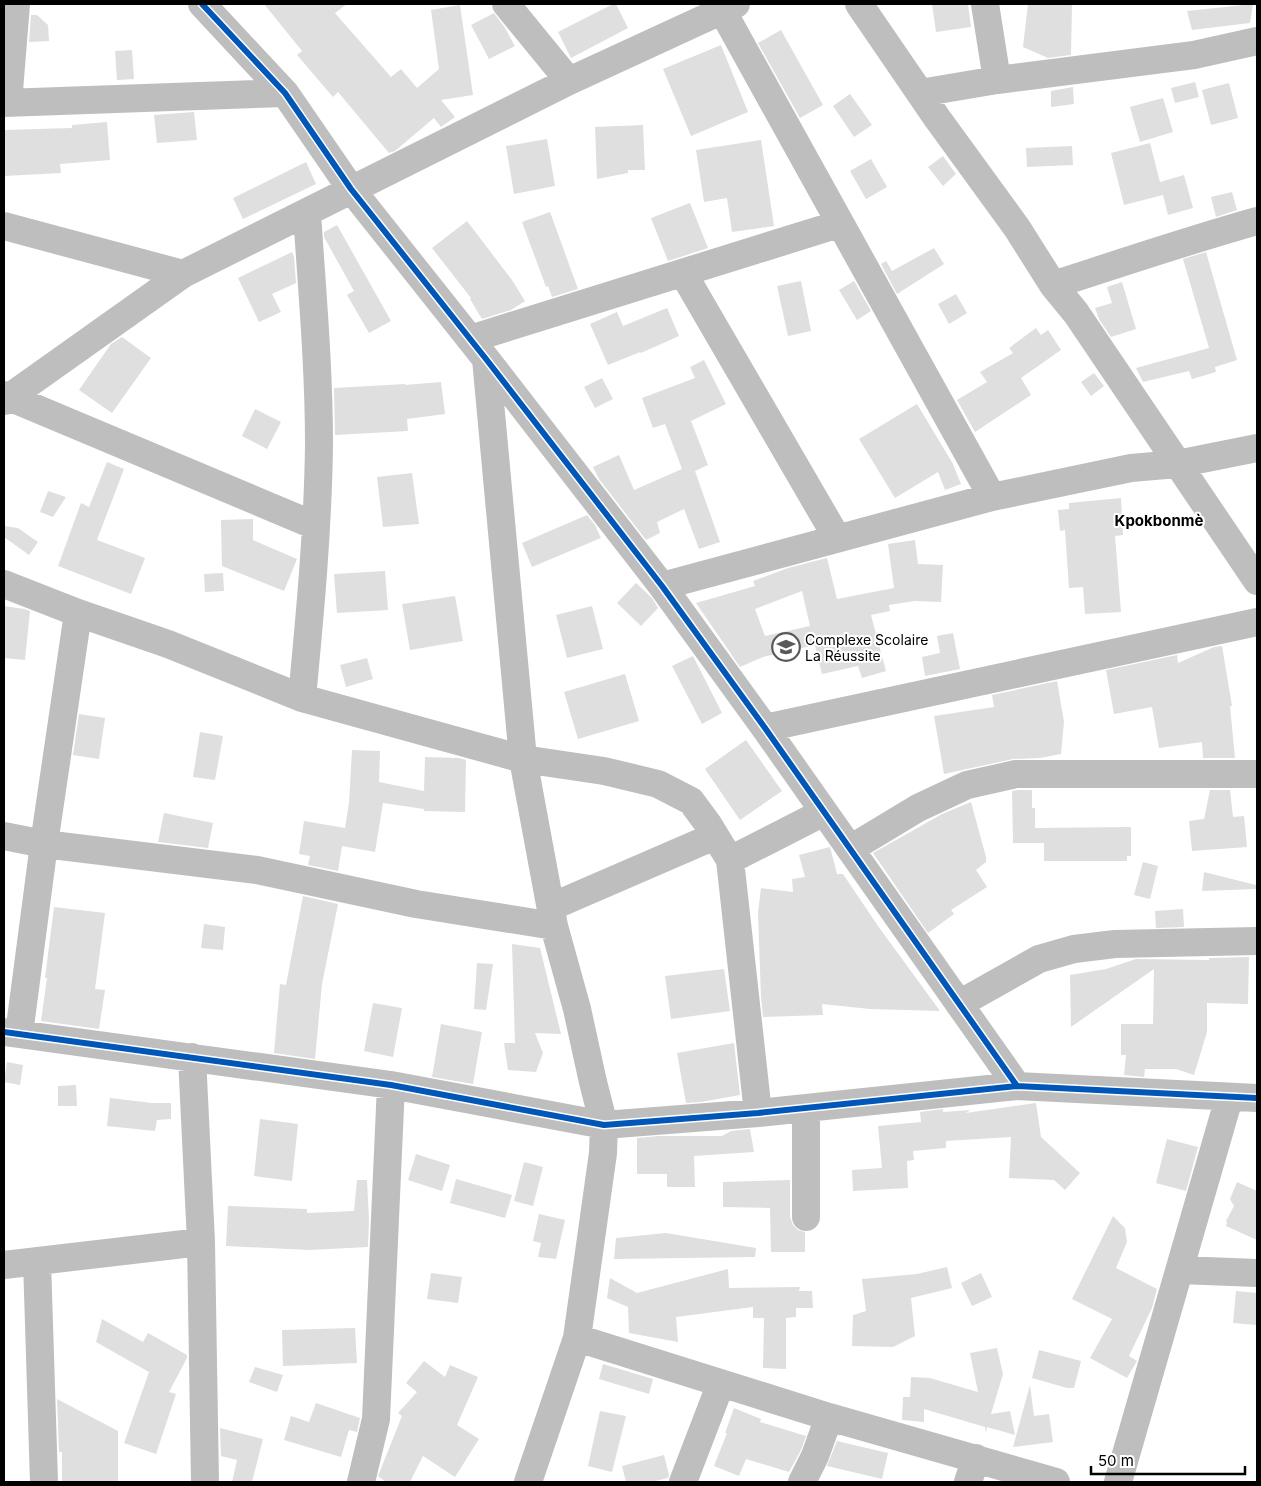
<svg xmlns="http://www.w3.org/2000/svg" width="1261" height="1486" viewBox="0 0 1261 1486" font-family="Inter,sans-serif">
	<rect width="100%" height="100%" fill="#fff"/>
	<path fill="#dfdfdf" fill-rule="evenodd" d="M264 4H347L335 13 391 77 401 69 417 88 439 69 431 10 460 5 473 95 441 100 455 117 441 127 434 118 395 151 389 153 338 92 333 97 297 55 302 51Z
		M613 4H616L628 28 571 58 558 32Z
		M932 4H968L971 27 936 32Z
		M1028 4H1072L1071 55 1048 58 1023 47Z
		M1253 4 1250 23 1192 30 1187 11Z
		M494 13 505 28 515 46 489 59 471 25Z
		M31 15H37L48 25 49 41 29 42Z
		M781 30 823 105 800 118 758 43Z
		M721 45 748 112 691 136 663 69Z
		M132 50 134 79 117 80 115 51Z
		M1195 82 1199 97 1175 103 1171 88Z
		M1229 83 1238 118 1211 125 1202 90Z
		M1073 87 1074 104 1051 107V91Z
		M850 94 872 125 854 137 833 106Z
		M1163 98 1173 132 1140 142 1130 107Z
		M194 112 197 140 157 143 154 115Z
		M107 122 110 160 60 164 61 173 4 176V130L72 128V125Z
		M643 125 645 170H628V173L597 179 595 127Z
		M547 139 555 186 514 194 506 146Z
		M761 140 774 226 732 232 727 198 704 202 696 150Z
		M1150 143 1160 182 1184 175 1193 208 1168 215 1163 195 1124 205 1111 153Z
		M1072 146 1073 165 1027 167 1026 148Z
		M943 156 956 174 943 186 928 167Z
		M871 159 887 187 866 199 850 171Z
		M306 162 316 184 243 219 233 198Z
		M1232 192 1237 210 1216 217 1211 197Z
		M690 203 708 248 668 261 651 218Z
		M550 212 578 289 552 297 548 286 546 287 522 222Z
		M467 221 512 280 525 301 511 310 482 319 470 299 471 298 432 248Z
		M337 225 391 321 369 333 347 295 354 291 324 237V232Z
		M934 248 944 264 897 294 881 264 886 261 892 271Z
		M292 252 294 257 296 283 272 294 281 312 259 322 238 278Z
		M1206 252 1237 360 1215 367 1216 372 1192 379 1189 371 1143 382 1136 368 1209 348 1183 259Z
		M801 281 811 331 788 336 777 286Z
		M854 281 871 311 857 320 839 290Z
		M1122 282 1136 329 1111 337 1099 319 1095 308 1112 303 1107 287Z
		M956 294 967 313 949 324 938 304Z
		M667 308 679 336 641 353 640 352 608 365 590 324 617 312 623 326Z
		M1036 328 1041 335 1048 330 1061 350 1021 378 1031 395 975 432 957 400 987 382 980 372 1013 353 1009 348Z
		M122 337 151 358 112 413 79 390 111 344Z
		M704 360 726 404 691 421 708 465 695 471 720 542 699 549 684 509 657 522 660 533 646 540 599 479 593 467 619 455 634 490 682 469 665 424 653 428 642 398 695 378 690 367Z
		M1094 373 1104 386 1091 396 1081 382Z
		M602 378 613 399 595 408 584 387Z
		M441 382 445 414 407 419 408 431 335 435 334 388 405 384V385Z
		M917 404 953 464 961 484 945 490 938 472 895 498 859 439Z
		M255 409 281 422 267 449 242 436Z
		M107 462 124 469 97 540 145 558 131 594 58 566 81 503 89 507Z
		M412 473 419 524 383 527 377 477Z
		M48 491 66 497 53 517 40 512Z
		M1121 498 1123 535 1115 536 1121 612 1085 614 1083 587 1069 588 1065 530 1060 531 1058 510 1069 509V503Z
		M587 515 595 525 601 538 532 567 522 543Z
		M253 519V540L297 559 284 591 222 566 221 520Z
		M4 526 18 528 38 542 29 555 4 537Z
		M915 540 918 564 943 565 941 602 915 601 889 605 890 611 871 615 886 671 862 678 858 666 822 674 815 645 763 657 740 667 696 603 755 586 753 581 788 568 827 558 837 599 894 588 888 544ZM802 591 810 626 765 636 755 609Z
		M385 571 388 610 337 613 334 574Z
		M223 573 224 591 205 592 204 574Z
		M636 583 652 598 658 608 641 626 617 603Z
		M455 596 463 641 410 650 402 604Z
		M4 606 24 609 30 611 25 660 4 658Z
		M592 606 603 649 567 658 556 615Z
		M953 633 960 669 925 676 922 657 940 653 937 636Z
		M1222 646 1232 706H1230L1235 758H1203L1202 742 1159 748 1152 707 1114 714 1106 670 1177 655 1178 663 1214 647Z
		M693 656 722 713 702 724 672 666Z
		M367 658 373 679 346 687 340 665Z
		M625 674 639 721 578 739 564 692Z
		M1057 681 1064 722 1061 754 1040 758 1013 759 944 774 934 716 994 707 992 695Z
		M79 714 105 718 99 759 73 755Z
		M200 732 223 736 215 780 193 777Z
		M746 740 782 791 740 820 705 769Z
		M352 750 380 751 379 782 424 791 425 757 459 758 466 760 465 812 424 811V809L383 803 375 852 342 846 338 871 308 865 310 856 299 854 304 821 345 828 349 803Z
		M1018 790H1032V808H1035V828L1131 827V856H1127V861H1044V843H1013L1012 791Z
		M1210 790H1230L1233 817 1244 816 1247 847 1192 851 1189 821 1204 819Z
		M971 802 986 857V862L976 870 987 887 951 910 954 914 928 933 873 853 942 814Z
		M164 813 213 823 208 848 158 842Z
		M830 847 837 874H843L878 926 940 1011 870 1009 822 1004 823 1015 763 1017 761 998 758 913 761 888 793 892 792 879 805 877 799 855Z
		M1143 862 1158 866 1150 899 1134 895Z
		M1204 872 1256 885V889L1202 891Z
		M303 896 338 904 322 984 315 1059 274 1053 280 984 286 985Z
		M54 907 105 913 95 989 105 990 99 1029 41 1021 47 978H45Z
		M1183 909 1184 927 1156 928 1155 911Z
		M204 924 225 927 223 950 201 948Z
		M512 944 540 948 561 1034 535 1033 543 1053 536 1072 508 1070 504 1043H515Z
		M1249 957 1248 1004 1207 1003V1032L1194 1075 1176 1069H1145L1144 1077 1124 1075 1126 1055H1121V1024H1153L1154 969 1071 1027 1070 975 1106 969 1136 959 1209 960V958Z
		M477 963 493 964 486 1010 474 1009Z
		M724 969 730 1011 671 1019 665 976Z
		M373 1003 402 1008 393 1057 364 1051Z
		M441 1024 482 1032 473 1084 432 1077Z
		M734 1043 740 1095 701 1102 686 1103 677 1053Z
		M7 1062 23 1065 20 1085 4 1082Z
		M76 1085 77 1106H58V1086Z
		M110 1098 152 1103H171V1119L157 1120 155 1131 107 1126Z
		M1036 1103 1041 1137 1080 1173 1065 1190 1054 1180 1009 1178 1011 1137 946 1141V1148L913 1151 914 1160 907 1161 908 1188 853 1191 852 1170 882 1168 878 1126 921 1122 920 1112 943 1109V1112L970 1110 966 1113Z
		M260 1119 298 1124 292 1181 254 1176Z
		M750 1129 754 1152 694 1156 695 1187H667V1174H637V1138L659 1136H722L731 1131Z
		M1167 1139 1198 1147 1186 1191 1156 1183Z
		M416 1154 450 1165 442 1191 408 1180Z
		M524 1162 543 1167 533 1206 514 1201Z
		M456 1179 512 1195 505 1218 450 1203Z
		M357 1180H367L369 1220 368 1247 309 1250 226 1246 228 1206 307 1209V1213L354 1211Z
		M790 1180V1217L793 1225 798 1230 805 1232V1252H771L770 1208 723 1207V1182Z
		M1237 1182 1257 1191V1240L1226 1226 1227 1222 1226 1221 1234 1206 1230 1199Z
		M539 1214 565 1220 556 1259 538 1257 541 1243 533 1241Z
		M1113 1216 1125 1228 1127 1242 1116 1268 1157 1289 1152 1308 1129 1356 1137 1361 1127 1378 1090 1358 1112 1319 1072 1299Z
		M666 1233 756 1248 755 1257 614 1259 616 1238Z
		M947 1267 952 1288 911 1298 915 1336 893 1347 852 1346 853 1315 866 1311 862 1279 917 1274Z
		M728 1269 729 1288 800 1287 799 1291H812L813 1308H796V1317L786 1318V1369L763 1368 764 1318H753V1307L676 1317 678 1342 629 1333 628 1307 607 1298 610 1278 637 1293Z
		M431 1273 462 1277 458 1303 427 1299Z
		M981 1273 992 1297 972 1306 961 1283Z
		M1236 1291 1257 1293V1325L1233 1323Z
		M102 1319 143 1342 148 1333 187 1355V1358L169 1392 176 1394 156 1454 124 1443 149 1372 96 1342Z
		M355 1328 357 1363 283 1366 282 1330Z
		M997 1348 1003 1374 991 1414 1010 1411 1015 1435 987 1427 986 1433 985 1427 924 1409V1422L902 1420 903 1397H910L911 1377 930 1378 978 1392 970 1353Z
		M1039 1350 1081 1361 1074 1388H1067L1032 1378Z
		M424 1361 445 1377 450 1365 478 1377 457 1425 479 1439 455 1477 423 1456 410 1482H386L378 1476 402 1416 398 1413 417 1392 406 1383Z
		M603 1364 653 1379 649 1394 599 1379Z
		M255 1367 283 1375 277 1392 249 1382Z
		M1030 1385 1034 1416 1049 1414 1053 1442 1013 1447Z
		M57 1399 118 1431V1482H62V1452H59Z
		M316 1403 360 1418 357 1432 349 1430 341 1457 284 1440 291 1416 309 1422Z
		M734 1408 761 1419 760 1422 806 1436 801 1450 789 1472 746 1459 739 1476 714 1466 727 1433H725Z
		M600 1411 626 1416 612 1472 588 1466Z
		M220 1428 263 1439 252 1482H232L237 1460 221 1456Z
		M837 1441 888 1453 882 1479 827 1466Z
		M664 1455 669 1475 668 1478 651 1482H626L622 1466Z"/>
	<g fill="none" stroke-linecap="round" stroke-linejoin="round">
		<path stroke="#bebebe" stroke-width="28" d="M202 4 285 93 351 189 486 359 662 586 765 728 1017 1086
			M506 4 569 81
			M859 4 937 118 1017 228 1053 285 1076 313 1257 581
			M985 4 997 80
			M722 10 992 497
			M920 93 997 80 1194 55 1257 41
			M4 103 285 93
			M8 103 16 4
			M4 226 183 274
			M683 273 837 538
			M1053 285C1121 263 1189 240 1257 221
			M470 339 839 224
			M486 359 523 759 554 926 577 1009 593 1082 604 1125 603 1153 577 1338 528 1482
			M4 395 316 526
			M4 401 183 274 569 81 736 4
			M4 584 78 613 168 644 302 698 523 759 604 771 658 784 691 801 708 824 730 860 758 1113
			M662 586 992 497 1131 468 1177 464 1257 448
			M302 698C310 614 318 529 319 444 319 367 312 290 307 213
			M765 728 1257 622
			M4 836 44 844 257 870 416 904 554 926
			M850 849 918 808 967 785 1016 774H1257
			M730 860 824 812
			M551 907 715 836
			M959 1004 1039 959 1074 949 1115 944 1257 941
			M4 1032 391 1085 604 1125 758 1113 1017 1086 1257 1098
			M19 1034 44 844 78 613
			M192 1057 201 1242 205 1482
			M806 1108V1217
			M37 1261 44 1482
			M4 1265 201 1242
			M1180 1270 1257 1273
			M577 1338 829 1417 1056 1482
			M361 1482 376 1419 391 1085
			M683 1482 721 1383
			M802 1482 815 1456 829 1417
			M968 1482 976 1458
			M1118 1482 1229 1098"/>
		<defs>
			<path id="cycleway" d="M202 4 285 93 351 189 486 359 662 586 765 728 1017 1086
				M4 1032 391 1085 604 1125 758 1113 1017 1086 1257 1098"/>
		</defs>
		<use href="#cycleway" stroke="#fff" stroke-width="9"/>
		<use href="#cycleway" stroke="#0057b8" stroke-width="6"/>
	</g>
	<defs>
		<symbol id="school-ring" viewBox="-11 -11 22 22"><circle r="9.5" fill="#fff" stroke="#595959" stroke-width="1.5"/><path d="M0-5L7-2L0 1L-7-2ZM-4 1L0 2.5L4 1V4Q0 6-4 4Z" fill="#595959"/></symbol>
	</defs>
	<g fill-rule="evenodd">
		<use href="#school-ring" x="770" y="631" width="32" height="32"/>
	</g>
	<g text-anchor="middle" dominant-baseline="central" stroke-width="4" stroke-linejoin="round" paint-order="stroke">
		<g font-size="14" fill="#000" stroke="#fff" text-anchor="start">
			<text x="805" y="639">Complexe Scolaire<tspan x="805" dy="16">La Réussite</tspan></text>
		</g>
		<g font-size="15" font-weight="bold" fill="#000" stroke="#fff">
			<text x="1159" y="520">Kpokbonmè</text>
		</g>
	</g>
	<rect width="1261" height="1486" fill="none" stroke="#000000" stroke-width="10"/>
	<path d="M1091 1466v8h154v-8" fill="none" stroke="#000000" stroke-width="2.5"/>
	<text x="1098" y="1466" font-size="15" fill="#000000" stroke="#ffffff" stroke-width="4" paint-order="stroke">50 m</text>
</svg>
